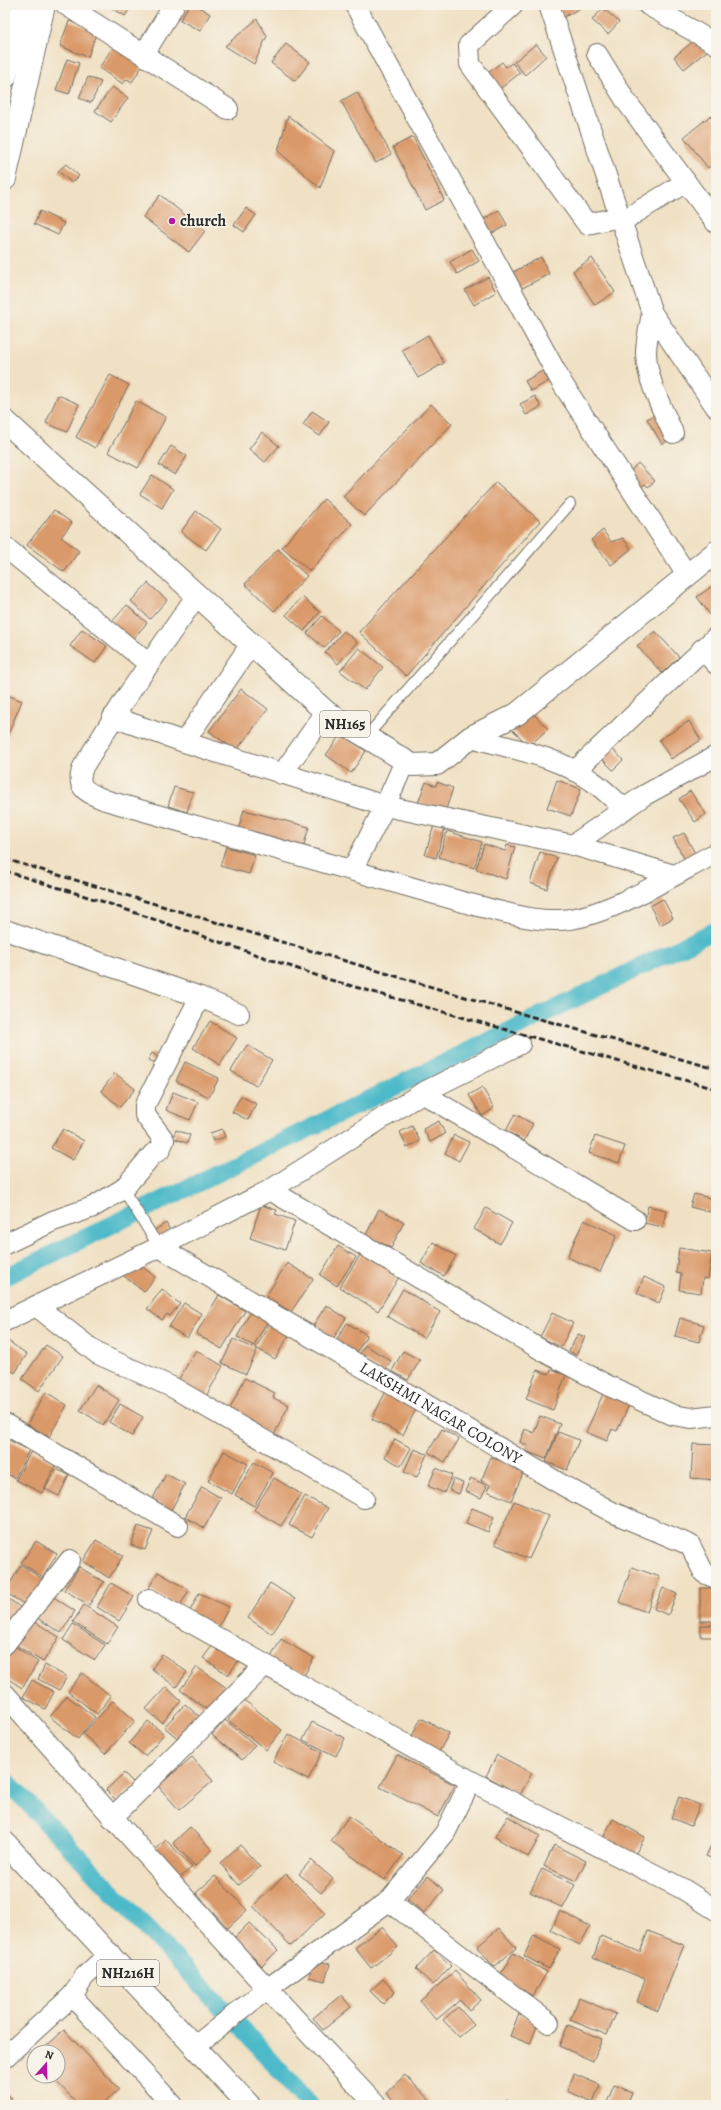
<svg xmlns="http://www.w3.org/2000/svg" width="721" height="2110" viewBox="0 0 721 2110" font-family="Alegreya,serif">
	<rect width="100%" height="100%" fill="#f7f3e8"/>
	<filter id="ink" filterUnits="userSpaceOnUse"><feTurbulence type="fractalNoise" baseFrequency=".025" numOctaves="2"/><feDisplacementMap in="SourceGraphic" scale="8" xChannelSelector="R" yChannelSelector="G"/><feConvolveMatrix kernelMatrix="1 2 1 2 8 2 1 2 1" color-interpolation-filters="sRGB"/></filter>
	<filter id="wash" filterUnits="userSpaceOnUse"><feTurbulence type="fractalNoise" baseFrequency=".012" numOctaves="4" result="noise"/><feDisplacementMap in="SourceGraphic" scale="16" xChannelSelector="R" yChannelSelector="G"/><feGaussianBlur stdDeviation="0.9" result="paint"/><feColorMatrix in="noise" values="0 0 0 0 0 0 0 0 0 0 0 0 0 0 0 0 0 1.4 0 .05"/><feComposite in="paint" operator="in"/></filter>
	<g filter="url(#wash)">
		<rect width="100%" height="100%" fill="#f0e1c4"/>
		<g fill="none" stroke-linecap="round" stroke-linejoin="round">
			<path stroke="#4ebac9" stroke-width="18" d="M5 1277 716 930
				M5 1779 250 2037 310 2105"/>
		</g>
		<g id="blocks">
			<path fill="#da9969" d="M107 5H132L125 16Z
				M189 5H196L210 14 200 31 180 20Z
				M557 5H583L584 6 564 17Z
				M603 8 619 22 608 34 592 20Z
				M257 19 267 36 254 64 225 46Z
				M69 21 97 31 88 57 60 46Z
				M697 38 707 51 684 69 674 57Z
				M117 41 146 60 132 82 127 79 123 84 99 68Z
				M286 44 310 62 295 81 271 63Z
				M536 44 546 56 525 75 514 62Z
				M67 59 79 63 69 94 56 90Z
				M502 62 506 67 512 63 520 73 496 92 484 76Z
				M88 77 101 82 91 103 79 98Z
				M112 87 128 98 111 122 95 111Z
				M357 92 391 154 376 163 341 101Z
				M288 116 334 151 320 188 278 151Z
				M710 116 716 123V162L708 168 684 137Z
				M413 137 444 200 425 210 393 147Z
				M66 164 79 176 72 183 58 171Z
				M160 195 205 231 189 252 143 217Z
				M246 208 256 215 244 232 234 225Z
				M499 210 507 225 487 236 479 222Z
				M40 211 64 223 58 235 34 224Z
				M472 249 479 261 457 274 450 262Z
				M541 257 549 274 515 292 506 276Z
				M592 258 615 292 595 305 573 271Z
				M488 277 496 292 474 305 465 290Z
				M428 335 444 363 418 378 402 350Z
				M542 371 549 381 531 391 525 381Z
				M110 375 129 385 95 448 76 437Z
				M58 395 79 404 67 432 46 423Z
				M535 396 541 407 526 415 520 404Z
				M136 401 166 417 138 468 108 452Z
				M431 404 452 424 364 516 343 496Z
				M312 411 329 422 320 436 303 425Z
				M658 413 673 438 662 444 647 419Z
				M262 432 279 446 265 462 249 449Z
				M171 446 187 456 175 475 159 465Z
				M638 463 655 481 648 487 645 484 637 490 625 477Z
				M152 475 173 489 162 508 140 494Z
				M496 482 540 521 406 676 359 632Z
				M324 499 352 524 310 571 282 547Z
				M54 510 72 523 61 537 79 551 64 572 27 545Z
				M196 511 221 529 206 550 181 532Z
				M603 530 611 542 623 538 631 549 611 565 591 540Z
				M278 549 307 576 274 611 245 584Z
				M148 583 167 600 150 619 131 601Z
				M716 583V612L711 616 697 597Z
				M302 597 320 612 304 631 286 615Z
				M127 605 147 623 130 642 110 624Z
				M322 616 339 631 324 648 307 633Z
				M82 629 107 646 95 663 70 646Z
				M344 631 357 642 338 664 325 652Z
				M655 631 679 657 662 673 637 646Z
				M359 648 383 667 365 690 340 671Z
				M241 689 268 709 236 751 209 731Z
				M5 694 22 701 5 741Z
				M530 710 548 729 529 746 511 728Z
				M689 721 701 740 671 759 659 740Z
				M341 734 366 751 351 773 326 755Z
				M608 744 623 760 613 770 597 754Z
				M557 780 581 789 571 816 547 808Z
				M426 782 436 786 437 782 453 788 445 812 418 803Z
				M174 787 193 792 187 812 168 806Z
				M690 791 706 814 695 822 679 799Z
				M244 810 309 827 303 848 238 830Z
				M434 825 445 828 436 858 425 855Z
				M447 831 482 842 474 868 439 857Z
				M684 833 696 855 685 860 673 838Z
				M484 844 505 851 507 845 515 847 506 879 476 869Z
				M226 847 255 855 249 874 220 866Z
				M540 852 557 858 547 889 530 883Z
				M663 899 673 918 660 925 650 906Z
				M210 1021 237 1038 220 1065 193 1048Z
				M247 1045 272 1060 256 1086 231 1071Z
				M152 1053 162 1059 158 1065 148 1060Z
				M185 1062 219 1078 209 1097 176 1081Z
				M115 1073 135 1089 120 1107 101 1091Z
				M482 1087 494 1108 482 1116 469 1095Z
				M173 1092 198 1102 190 1120 166 1110Z
				M241 1096 256 1104 248 1120 232 1112Z
				M515 1114 533 1124 524 1141 506 1131Z
				M439 1121 445 1134 430 1142 423 1129Z
				M412 1126 420 1141 407 1148 400 1132Z
				M63 1129 84 1141 73 1160 51 1148Z
				M222 1129 225 1137 213 1141 210 1133Z
				M176 1130 190 1135 187 1143 173 1138Z
				M454 1135 469 1142 459 1161 445 1153Z
				M595 1136 625 1146 619 1163 589 1153Z
				M694 1194 714 1199 710 1212 690 1207Z
				M261 1205 277 1210 275 1214 295 1221 285 1250 250 1238Z
				M648 1206 666 1210 663 1227 644 1223Z
				M486 1208 512 1223 500 1244 474 1229Z
				M379 1209 404 1222 391 1248 366 1235Z
				M584 1220 617 1235 600 1272 567 1257Z
				M166 1223 172 1234 160 1242 153 1231Z
				M433 1242 456 1256 444 1276 421 1263Z
				M338 1246 356 1257 337 1286 320 1275Z
				M679 1248 712 1253 708 1279 703 1278 701 1293 679 1290 681 1274 676 1273Z
				M363 1250 401 1274 378 1311 340 1287Z
				M136 1261 155 1277 144 1292 124 1276Z
				M287 1263 313 1279 291 1312 266 1296Z
				M644 1277 666 1287 659 1303 637 1293Z
				M162 1289 180 1304 170 1316 167 1314 162 1320 147 1309Z
				M403 1289 440 1312 424 1338 387 1316Z
				M219 1295 245 1311 222 1349 196 1334Z
				M184 1303 202 1314 187 1338 169 1327Z
				M326 1305 346 1318 333 1339 313 1326Z
				M251 1311 268 1320 254 1346 237 1337Z
				M552 1313 573 1323 561 1347 540 1337Z
				M680 1318 704 1325 699 1342 675 1336Z
				M347 1323 367 1335 354 1357 333 1345Z
				M269 1324 289 1335 275 1359 256 1348Z
				M578 1334 585 1337 576 1355 569 1351Z
				M233 1339 257 1350 246 1374 222 1363Z
				M8 1341 27 1354 15 1373 5 1367V1345Z
				M46 1345 63 1356 39 1391 22 1379Z
				M365 1345 391 1361 384 1373 358 1357Z
				M196 1350 223 1366 204 1400 176 1384Z
				M403 1351 420 1360 408 1380 392 1371Z
				M537 1370 549 1374 551 1370 566 1375 553 1410 526 1399Z
				M245 1378 275 1393 273 1398 289 1405 274 1435 228 1413Z
				M96 1385 119 1400 103 1425 80 1410Z
				M386 1391 417 1407 403 1435 372 1419Z
				M46 1392 67 1405 49 1437 27 1424Z
				M604 1392 630 1403 617 1431 612 1429 607 1441 586 1432Z
				M120 1404 143 1417 132 1436 109 1422Z
				M540 1416 560 1424 546 1459 526 1451 528 1446 520 1442 525 1429 534 1433Z
				M442 1429 459 1439 445 1462 428 1452Z
				M558 1432 579 1440 567 1470 546 1462Z
				M5 1438 29 1450 15 1478 5 1473Z
				M395 1439 411 1448 401 1466 385 1457Z
				M693 1444 716 1445V1480L691 1478Z
				M414 1449 427 1454 417 1477 404 1472Z
				M31 1451 56 1464 42 1493 16 1480Z
				M224 1451 248 1464 232 1494 208 1481Z
				M491 1457 524 1471 511 1501 487 1491 490 1485 481 1481Z
				M254 1462 273 1473 254 1506 235 1495Z
				M436 1468 452 1475 444 1493 428 1486Z
				M56 1469 69 1475 59 1496 45 1489Z
				M166 1474 185 1484 171 1510 152 1500Z
				M274 1478 301 1494 281 1526 254 1510Z
				M471 1478 487 1486 481 1498 465 1491Z
				M453 1479 463 1483 459 1494 449 1490Z
				M202 1487 221 1498 204 1528 185 1517Z
				M305 1496 328 1508 312 1537 289 1525Z
				M514 1501 549 1516 529 1559 495 1544Z
				M472 1508 494 1517 488 1532 466 1523Z
				M138 1526 153 1531 145 1550 131 1545Z
				M96 1540 123 1556 109 1578 83 1561Z
				M36 1541 57 1554 43 1577 21 1563Z
				M21 1565 44 1580 27 1606 5 1592Z
				M79 1567 104 1582 89 1605 64 1590Z
				M632 1567 660 1577 647 1612 619 1602Z
				M158 1572 189 1590 179 1607 148 1589Z
				M111 1583 134 1597 119 1621 97 1607Z
				M270 1583 295 1599 272 1634 248 1618Z
				M663 1588 677 1594 668 1615 654 1609Z
				M700 1588H716V1621H700Z
				M199 1593 229 1607 218 1628 189 1613Z
				M49 1594 75 1611 61 1633 34 1616Z
				M5 1596 24 1610 11 1627 5 1622Z
				M84 1605 118 1627 107 1644 73 1622Z
				M30 1619 59 1637 43 1662 14 1644Z
				M73 1624 105 1645 95 1660 63 1640Z
				M701 1625H716V1637H701Z
				M281 1639 314 1658 302 1679 269 1661Z
				M215 1642 240 1659 228 1675 203 1658Z
				M10 1643 38 1662 22 1688 5 1677V1651Z
				M162 1654 187 1672 176 1687 152 1669Z
				M45 1665 67 1677 59 1690 38 1679Z
				M197 1667 228 1689 211 1712 180 1690Z
				M82 1673 111 1696 97 1714 68 1692Z
				M32 1680 54 1692 45 1709 23 1697Z
				M166 1687 181 1701 162 1723 146 1709Z
				M67 1696 95 1717 78 1739 50 1717Z
				M244 1700 282 1730 266 1750 228 1720Z
				M113 1701 135 1721 105 1754 83 1734Z
				M185 1704 201 1718 181 1741 164 1727Z
				M421 1718 449 1733 438 1754 410 1740Z
				M225 1720 255 1745 242 1760 212 1735Z
				M148 1721 164 1734 145 1756 129 1743Z
				M312 1722 345 1738 336 1756 303 1740Z
				M288 1734 322 1752 308 1780 273 1762Z
				M397 1755 455 1785 438 1817 380 1787Z
				M497 1755 532 1773 520 1795 486 1776Z
				M192 1757 213 1781 179 1810 158 1786Z
				M124 1773 135 1784 117 1801 106 1790Z
				M679 1797 700 1805 691 1826 671 1818Z
				M349 1816 403 1855 385 1880 331 1841Z
				M508 1816 540 1836 528 1857 495 1837Z
				M613 1819 645 1837 634 1856 603 1838Z
				M190 1827 212 1850 195 1866 173 1843Z
				M716 1834V1860L706 1856Z
				M166 1840 192 1867 180 1878 154 1851Z
				M240 1845 260 1867 239 1885 220 1863Z
				M554 1845 586 1861 576 1881 544 1866Z
				M311 1860 333 1879 321 1893 299 1874Z
				M542 1869 575 1885 563 1908 530 1892Z
				M286 1874 325 1913 291 1946 253 1906Z
				M215 1876 247 1910 228 1928 196 1893Z
				M428 1876 444 1890 424 1913 407 1899Z
				M560 1911 590 1926 580 1945 550 1930Z
				M249 1923 278 1950 262 1966 234 1938Z
				M382 1927 398 1947 371 1968 355 1948Z
				M499 1928 516 1948 494 1967 477 1947Z
				M648 1931 684 1945 658 2011 637 2002 645 1979 593 1958 601 1936 640 1952Z
				M534 1935 560 1949 549 1969 524 1956Z
				M434 1950 451 1966 433 1985 416 1969Z
				M513 1953 547 1972 533 1996 499 1977Z
				M314 1960 330 1964 325 1981 309 1977Z
				M455 1971 481 2000 469 2011 460 2000 436 2020 420 2001Z
				M383 1979 395 1992 383 2004 370 1991Z
				M341 1995 351 2007 323 2030 313 2018Z
				M579 1998 616 2014 607 2035 570 2020Z
				M458 2007 474 2025 459 2037 443 2020Z
				M519 2013 539 2021 530 2044 510 2036Z
				M568 2025 602 2039 593 2061 559 2046Z
				M64 2030 119 2089 102 2105H79L51 2076H58V2052H40Z
				M574 2074 600 2085 593 2102 567 2091Z
				M405 2075 434 2105H397L386 2093Z
				M614 2085 632 2092 627 2105H606Z
				M5 2091 12 2099 5 2105Z
				M508 2099 511 2105H494Z"/>
		</g>
	</g>
	<g filter="url(#ink)">
		<use href="#blocks" fill-opacity="0" stroke="#706b61" stroke-width="1"/>
		<g fill="none" stroke-linecap="round" stroke-linejoin="round">
			<defs>
				<path id="service" d="M366 737 570 504
					M123 1189 159 1247"/>
				<g id="minor">
					<path d="M66 5 228 109"/>
					<path d="M355 5 562 383 687 575"/>
					<path d="M513 5 469 45 470 64 587 224 620 217H629L686 182"/>
					<path d="M549 5 652 313 716 407"/>
					<path d="M648 5 716 44"/>
					<path d="M144 54 174 5"/>
					<path d="M597 54 626 101 716 223"/>
					<path d="M652 313C650 326 646 340 646 353 647 381 662 408 673 433"/>
					<path d="M5 547 149 664"/>
					<path d="M197 595 127 696 83 767C75 789 87 792 105 800L470 904C499 911 530 921 560 920 607 918 673 875 716 853"/>
					<path d="M702 649 716 664"/>
					<path d="M113 717 184 742 385 806 573 845 674 875"/>
					<path d="M471 737C511 749 558 756 592 781 604 789 614 800 625 809"/>
					<path d="M184 742 251 644"/>
					<path d="M575 771 716 637"/>
					<path d="M282 774 326 712"/>
					<path d="M573 845 643 796 716 756"/>
					<path d="M352 870 385 806 405 761"/>
					<path d="M5 930 200 997 239 1014"/>
					<path d="M422 1093 635 1220"/>
					<path d="M270 1190 550 1355 607 1385 673 1415 691 1418 716 1415"/>
					<path d="M5 1244 53 1221 93 1207 123 1189 153 1154 160 1150 164 1140 145 1115V1105L200 997"/>
					<path id="s1" d="M159 1247 564 1486 614 1513 690 1545 704 1573 716 1578"/>
					<path d="M36 1306 98 1354 172 1387 364 1498"/>
					<path d="M5 1321 159 1247 270 1190 422 1093 520 1044"/>
					<path d="M5 1424 178 1526"/>
					<path d="M149 1599 471 1781 683 1889 716 1910"/>
					<path d="M5 1644 70 1560"/>
					<path d="M5 1694C126 1834 249 1971 376 2105"/>
					<path d="M112 1818 265 1665"/>
					<path d="M389 1901 549 2023"/>
					<path d="M72 1996 173 2105"/>
					<path d="M195 2046 267 1989 389 1901 445 1833 471 1781"/>
					<path d="M5 2057 72 1996 84 1977 110 1953"/>
				</g>
				<path id="trunk" d="M5 77 23 5
					M5 179 44 5
					M5 421 326 712 412 765 437 764 471 737 517 714 716 552
					M5 1843 249 2105"/>
			</defs>
			<use href="#service" stroke="#706b61" stroke-width="12"/>
			<use href="#minor" stroke="#706b61" stroke-width="22"/>
			<use href="#trunk" stroke="#706b61" stroke-width="24"/>
			<use href="#service" stroke="#fff" stroke-width="10"/>
			<use href="#minor" stroke="#fff" stroke-width="20"/>
			<use href="#trunk" stroke="#fff" stroke-width="22"/>
			<path stroke="#2b2b2b" stroke-width="3" stroke-dasharray="6 3" stroke-linecap="butt" d="M5 859 512 1011 716 1069
				M5 871 101 901 327 979 716 1089"/>
		</g>
	</g>
	<circle fill="#b5179e" stroke="#f7f3e8" stroke-width="1.5" cx="172" cy="221" r="4"/>
	<g text-anchor="middle" dominant-baseline="central" stroke-width="3.5" stroke-linejoin="round" paint-order="stroke">
		<g fill="#f7f3e8" stroke="#686764" stroke-width="1">
			<rect x="320" y="711" width="50" height="26" rx="3"/>
			<rect x="97" y="1960" width="62" height="26" rx="3"/>
		</g>
		<g font-size="15" font-weight="bold" fill="#2b2b2b">
			<text x="345" y="724">NH165</text>
			<text x="128" y="1973">NH216H</text>
		</g>
		<g font-size="16" font-weight="bold" fill="#2b2b2b" stroke="#f7f3e8" text-anchor="start">
			<text x="180" y="221">church</text>
		</g>
		<g font-size="16" fill="#2b2b2b" stroke="#f7f3e8">
			<text stroke="none"><textPath href="#s1" startOffset="327">LAKSHMI NAGAR COLONY</textPath></text>
		</g>
	</g>
	<rect width="721" height="2110" fill="none" stroke="#f7f3e8" stroke-width="20"/>
	<g transform="translate(46 2064) rotate(20)"><circle r="19" fill="#f7f3e8" stroke="#a5a39c"/>
	<path d="M0-3L7 15L0 10L-7 15Z" fill="#b5179e"/>
	<text y="-6" font-size="11" font-weight="bold" text-anchor="middle" fill="#2b2b2b">N</text>
	</g>
</svg>
